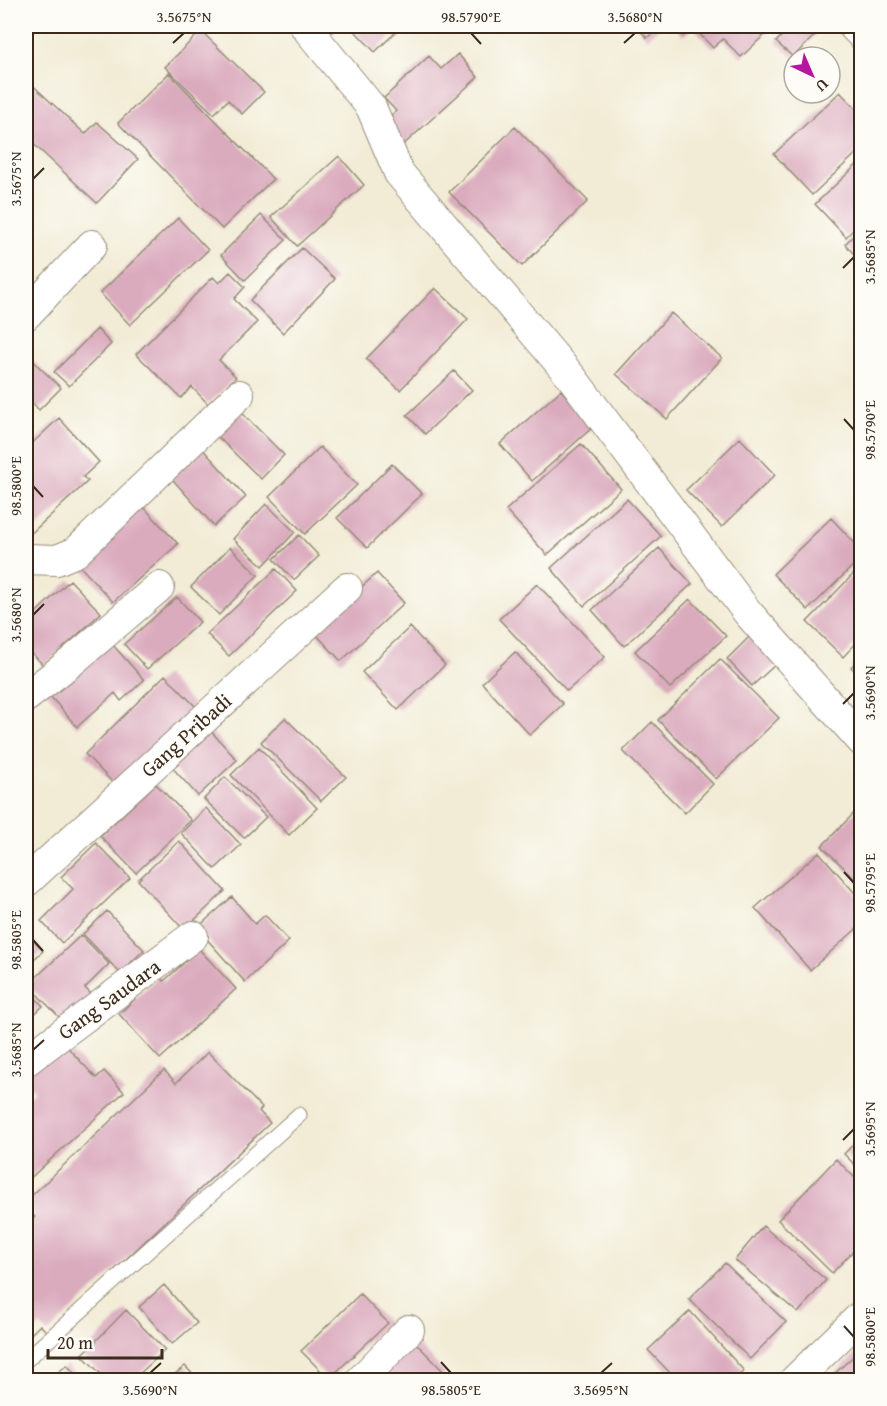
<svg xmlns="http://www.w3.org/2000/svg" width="887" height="1406" viewBox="0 0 887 1406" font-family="'Gentium Book Plus',serif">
	<rect width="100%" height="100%" fill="#fdfcf7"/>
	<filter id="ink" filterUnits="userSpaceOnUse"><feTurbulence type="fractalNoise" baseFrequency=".0167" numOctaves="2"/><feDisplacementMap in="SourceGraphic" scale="12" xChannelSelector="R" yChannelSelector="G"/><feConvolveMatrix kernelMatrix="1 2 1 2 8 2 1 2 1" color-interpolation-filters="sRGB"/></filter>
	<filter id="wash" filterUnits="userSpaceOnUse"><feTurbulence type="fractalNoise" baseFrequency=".008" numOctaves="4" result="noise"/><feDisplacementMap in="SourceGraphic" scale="24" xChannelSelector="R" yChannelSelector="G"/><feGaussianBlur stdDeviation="1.35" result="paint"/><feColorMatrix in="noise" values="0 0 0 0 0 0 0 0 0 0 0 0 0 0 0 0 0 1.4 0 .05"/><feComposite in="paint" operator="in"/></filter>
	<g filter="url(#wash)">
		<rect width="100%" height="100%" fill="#f2ecd6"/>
		<g id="blocks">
			<path fill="#daaabd" d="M26 26H39L26 39Z
				M321 26H339L330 34Z
				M355 26H402L375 52 352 28Z
				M636 26H661L647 38Z
				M674 26H694L683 36Z
				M701 26H774L741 57 723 39 713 48 696 30Z
				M791 26H822L823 27 793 57 776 42Z
				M201 31 264 92 242 114 228 100 214 114 165 67Z
				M458 54 478 77 401 147 381 124 396 111 384 98 429 56 441 69Z
				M169 73 273 179 222 229 118 123Z
				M26 79 85 134 97 122 138 159 97 203 26 137Z
				M840 92 861 114V149L812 195 774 154Z
				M515 127 588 201 522 266 449 192Z
				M339 156 364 185 297 246 271 217Z
				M861 161V222L846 237 815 204Z
				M261 215 286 240 245 280 221 255Z
				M178 218 208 250 130 325 100 293Z
				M861 228V262L845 244Z
				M302 248 335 279 283 333 250 300Z
				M230 272 245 287 234 299 257 322 219 360 236 377 208 404 192 387 181 398 136 354 213 277 219 283Z
				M435 288 468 319 400 390 366 359Z
				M671 313 722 358 667 419 616 374Z
				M97 329 111 344 69 386 54 372Z
				M29 357 61 388 39 410 26 397V361Z
				M454 371 472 390 425 434 407 415Z
				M561 390 593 427 532 481 500 444Z
				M241 412 284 455 261 479 217 436Z
				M59 418 99 462 83 477 88 481 26 538V449Z
				M740 438 775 475 722 527 686 490Z
				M198 444 246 497 214 526 166 472Z
				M581 444 621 489 547 555 506 510Z
				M320 447 357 485 305 534 269 497Z
				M392 464 422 494 367 548 337 518Z
				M627 499 661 536 584 606 551 568Z
				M140 503 178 544 113 602 76 562Z
				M266 504 295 532 263 566 233 539Z
				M831 518 861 550V558L808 610 773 574Z
				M299 535 319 556 294 580 274 559Z
				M230 547 258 575 219 615 191 587Z
				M659 548 692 584 624 646 592 610Z
				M861 566V638L843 657 807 622Z
				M276 569 297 591 229 656 207 634Z
				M377 573 404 603 341 661 313 631Z
				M70 580 101 613 44 666 26 647V622Z
				M537 584 605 657 567 691 499 619Z
				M177 597 200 622 147 669 124 644Z
				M690 599 726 636 670 688 635 651Z
				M410 627 445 665 398 710 362 672Z
				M104 635 144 680 121 701 115 693 77 727 44 689Z
				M751 635 777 663 752 686 727 659Z
				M515 652 563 704 530 735 482 683Z
				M861 656V677L851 667Z
				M720 659 779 718 716 779 658 720Z
				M165 675 196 707 115 785 85 754Z
				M285 718 346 777 321 801 261 742Z
				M652 722 713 784 685 813 623 751Z
				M209 729 237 760 198 796 170 765Z
				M259 747 317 808 289 835 231 775Z
				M225 777 266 817 244 838 204 799Z
				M156 784 191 820 136 873 100 836Z
				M206 808 241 845 215 869 181 833Z
				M855 812 861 819V885L822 846Z
				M179 841 225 891 184 930 138 880Z
				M96 843 130 878 62 943 41 921 73 889 61 877Z
				M819 852 861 900V925L810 970 755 908Z
				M232 897 255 924 265 915 289 941 245 982 197 928Z
				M107 911 144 950 120 973 83 934Z
				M26 931 43 951 26 966Z
				M81 935 109 964 85 988 93 996 65 1023 28 985Z
				M199 949 236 989 160 1059 119 1014 159 976 164 981Z
				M26 988 43 1006 28 1020 26 1017Z
				M26 1028 38 1044 26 1054Z
				M58 1037 96 1078 104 1071 124 1092 26 1182V1099L34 1091 26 1081V1067Z
				M208 1052 262 1108 259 1111 270 1123 48 1333 40 1325 26 1339V1226L35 1217 26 1208V1201L164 1070 176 1083Z
				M861 1136V1171L844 1154Z
				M836 1159 861 1184V1243L832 1273 778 1220Z
				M763 1226 826 1280 798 1313 735 1260Z
				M725 1263 786 1322 750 1359 689 1299Z
				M164 1285 197 1323 172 1344 139 1307Z
				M360 1294 388 1323 329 1379 301 1351Z
				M126 1310 165 1350 133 1380H107L82 1355Z
				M690 1311 744 1371 734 1380H677L648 1350Z
				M410 1337 446 1374 440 1380H366Z
				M861 1349V1380H834L831 1377Z
				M67 1365 81 1380H49Z
				M185 1366 198 1380H168Z"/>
		</g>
	</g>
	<g filter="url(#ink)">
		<use href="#blocks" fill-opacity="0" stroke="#968b7a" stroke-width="1.5"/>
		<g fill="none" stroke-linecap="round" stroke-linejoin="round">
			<defs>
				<path id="lane" d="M26 1360 299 1115"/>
				<path id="street" d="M305 26 371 107 399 173 573 379 748 613 862 741
					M853 26 862 35
					M26 315 92 245
					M26 559 57 560 76 552 239 395
					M26 697 71 662 159 587
					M26 882 347 588
					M26 1061 193 936
					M361 1380 409 1330
					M795 1380 862 1315"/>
			</defs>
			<use href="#lane" stroke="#968b7a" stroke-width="17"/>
			<use href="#street" stroke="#968b7a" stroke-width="32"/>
			<use href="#lane" stroke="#fff" stroke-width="15"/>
			<use href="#street" stroke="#fff" stroke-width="30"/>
		</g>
	</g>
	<path fill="none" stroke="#3b2a1e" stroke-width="2" d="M471 33 481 44M173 43 184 33M624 43 635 33M33 179 44 168M843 268 854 257M844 419 854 430M33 486 43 497M33 615 44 604M843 704 854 693M844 872 854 883M33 940 43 951M33 1050 44 1040M843 1140 854 1129M844 1326 854 1337M441 1362 451 1373M150 1373 161 1363M601 1373 612 1363"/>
	<g text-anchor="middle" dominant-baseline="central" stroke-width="4.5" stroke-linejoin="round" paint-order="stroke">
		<g font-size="21" fill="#3b2a1e" stroke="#fdfcf7">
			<text transform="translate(186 735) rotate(-42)">Gang Pribadi</text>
			<text transform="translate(109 999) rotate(-36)">Gang Saudara</text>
		</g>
	</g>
	<rect width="887" height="1406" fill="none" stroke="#fdfcf7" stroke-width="66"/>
	<g transform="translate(812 75) rotate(136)"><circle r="28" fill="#fdfcf7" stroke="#afa8a0" stroke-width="1.5"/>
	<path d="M0-4.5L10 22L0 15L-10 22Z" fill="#b5179e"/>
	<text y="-9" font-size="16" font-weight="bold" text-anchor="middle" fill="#3b2a1e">U</text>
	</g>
	<path d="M48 1349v9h114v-9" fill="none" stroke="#3b2a1e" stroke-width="3"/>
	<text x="57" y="1349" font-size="18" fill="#3b2a1e" stroke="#fdfcf7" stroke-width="4.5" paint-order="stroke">20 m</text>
	<rect x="33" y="33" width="821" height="1340" fill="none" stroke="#3b2a1e" stroke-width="2"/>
	<g font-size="15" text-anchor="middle" fill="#3b2a1e">
		<text x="184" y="22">3.5675°N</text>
		<text x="471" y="22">98.5790°E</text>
		<text x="635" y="22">3.5680°N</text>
		<text transform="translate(16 179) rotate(-90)" y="5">3.5675°N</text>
		<text transform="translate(870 257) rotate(-90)" y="5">3.5685°N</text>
		<text transform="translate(870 430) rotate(-90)" y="5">98.5790°E</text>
		<text transform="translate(16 486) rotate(-90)" y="5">98.5800°E</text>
		<text transform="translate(16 615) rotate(-90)" y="5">3.5680°N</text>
		<text transform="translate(870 693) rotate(-90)" y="5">3.5690°N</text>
		<text transform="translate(870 883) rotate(-90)" y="5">98.5795°E</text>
		<text transform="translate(16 940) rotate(-90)" y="5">98.5805°E</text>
		<text transform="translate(16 1050) rotate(-90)" y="5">3.5685°N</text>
		<text transform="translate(870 1129) rotate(-90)" y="5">3.5695°N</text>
		<text transform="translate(870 1337) rotate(-90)" y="5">98.5800°E</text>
		<text x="150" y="1395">3.5690°N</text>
		<text x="451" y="1395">98.5805°E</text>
		<text x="601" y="1395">3.5695°N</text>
	</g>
</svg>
